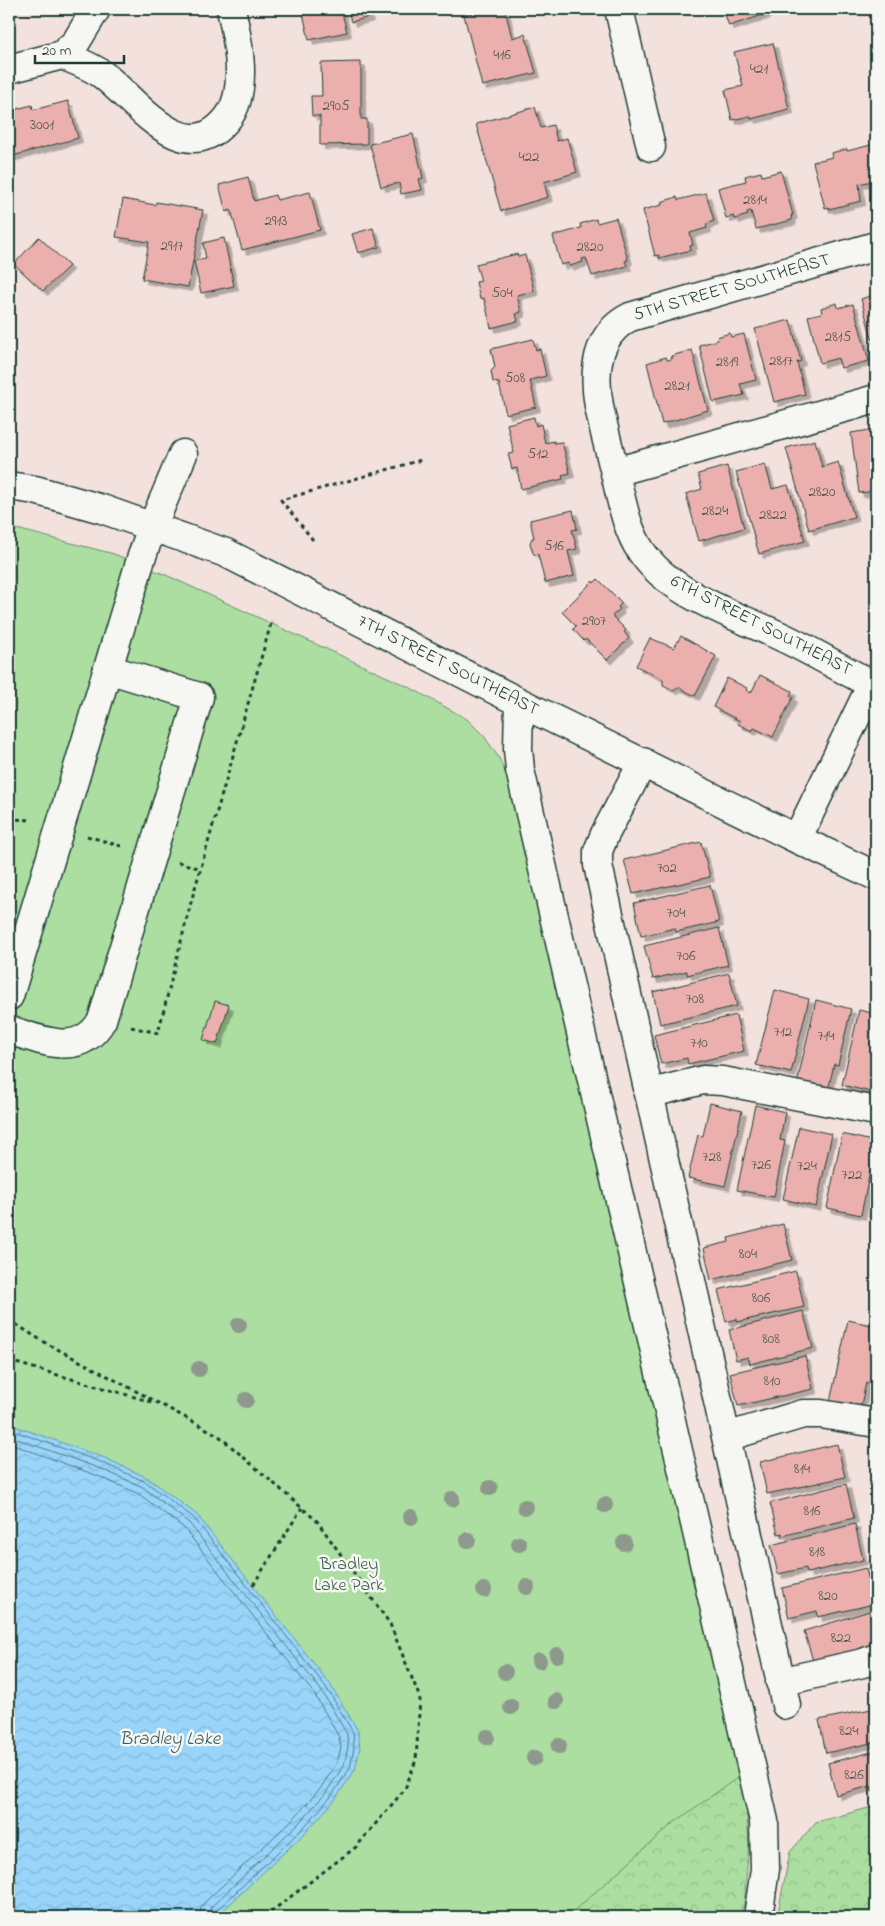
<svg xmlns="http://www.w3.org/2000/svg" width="885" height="1926" viewBox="0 0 885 1926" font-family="'Indie Flower',sans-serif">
	<defs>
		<pattern id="forest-crowns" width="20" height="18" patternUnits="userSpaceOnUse" patternTransform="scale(1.25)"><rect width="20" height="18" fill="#abdea0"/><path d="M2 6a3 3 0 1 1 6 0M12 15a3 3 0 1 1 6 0" fill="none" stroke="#93bf8a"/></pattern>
		<pattern id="water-waves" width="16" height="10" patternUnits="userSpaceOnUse" patternTransform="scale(1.25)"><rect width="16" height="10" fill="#99d5fa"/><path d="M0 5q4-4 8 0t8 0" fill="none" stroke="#83b8d7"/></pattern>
		<filter id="shadow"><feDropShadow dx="4.5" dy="4.5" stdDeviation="0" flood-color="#0004"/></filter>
	</defs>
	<rect width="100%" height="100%" fill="#f3e1dd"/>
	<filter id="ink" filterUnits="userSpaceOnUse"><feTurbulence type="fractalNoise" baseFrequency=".02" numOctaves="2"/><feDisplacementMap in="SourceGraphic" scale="10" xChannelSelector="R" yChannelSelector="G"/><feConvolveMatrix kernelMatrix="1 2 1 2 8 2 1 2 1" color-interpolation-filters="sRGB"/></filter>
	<g filter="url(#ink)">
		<path fill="url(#forest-crowns)" stroke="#658e6a" d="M744 1773 749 1843 744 1905 739 1917H363Z
			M876 1806V1917H777L790 1852 816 1822Z"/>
		<path fill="#abdea0" stroke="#658e6a" d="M9 527 114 554 166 575 409 687 467 719 484 736 499 758 518 802 744 1773 672 1824 567 1917H9Z"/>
		<path fill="url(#water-waves)" stroke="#6898ab" d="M9 1424 105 1458 148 1478 197 1515 330 1684 358 1731 360 1748 355 1770 334 1801 307 1831 216 1917H9Z"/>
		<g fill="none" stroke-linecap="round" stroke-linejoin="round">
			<path stroke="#507a83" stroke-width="1" d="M9 1429 103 1463 146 1482 194 1518 326 1687 353 1732 354 1748 350 1768 330 1798 303 1828 215 1912 213 1917
				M9 1436 101 1469 143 1487 189 1523 321 1690 347 1734 348 1747 344 1765 325 1794 299 1823 211 1907 207 1917
				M9 1443 98 1476 139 1494 184 1528 315 1695 339 1737 341 1747 337 1763 320 1789 294 1818 205 1902 201 1908 199 1917"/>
		</g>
		<path fill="#ebb0ad" stroke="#1f3d34" filter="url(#shadow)" d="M302 9H341L347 32 309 40Z
			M348 9H367L369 17 351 22Z
			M489 9H505L512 38 525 34 536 73 482 86 464 15Z
			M723 9H765L766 14 729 26Z
			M773 43 789 109 751 119 750 116 732 120 725 90 743 86 734 52Z
			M361 62V119H367V144L320 145V116H312L311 96H322L321 63Z
			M68 101 78 138 9 157V111L32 105 33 110Z
			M535 107 541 128 553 125 557 141 567 138 577 172 544 182 548 197 501 211 476 124Z
			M413 134 423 178 419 179 422 190 401 194 399 183 381 187 370 144Z
			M875 144 876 180 859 184 861 201 829 209V207L825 208 813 162 832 157 831 153 847 149V151Z
			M781 171 793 215H791L792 220 756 229 751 211 747 212 748 215 735 219 734 216 726 218 718 188 746 181 745 176 761 172 762 176Z
			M248 177 254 201 275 195 277 200 310 192 320 230 242 250 231 210 226 212 219 185Z
			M706 193 714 221 706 224 707 228 690 233 693 245 690 246 691 250 659 258V255L655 256 643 210 662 205 661 202 677 197 678 200Z
			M123 199 155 205 156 202 203 210 188 287 142 279 149 242 116 237Z
			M616 218 628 260 625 261 627 266 592 276 586 258 582 259 583 262 570 266 568 263 561 265 553 236 581 228 580 224 596 219 597 223Z
			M373 228 379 247 358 253 352 234Z
			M39 237 69 266 43 291 14 264Z
			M224 238 234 286 201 293 194 261 206 259 203 243Z
			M517 254 518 257 525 255 534 291 517 295 521 312 516 314 518 321 491 328 484 298 480 299 476 282 481 281 476 264Z
			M876 294V353L861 299Z
			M837 303 838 308 853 304 869 361 841 368 838 358 820 363 808 316 822 313 821 308Z
			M790 320 801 361 797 362 805 394 774 402 755 329Z
			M730 333 731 337 744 334 756 380 740 384 744 395 713 402 699 345 718 340 717 337Z
			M533 339 536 350 540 349 546 376 530 380 536 407 506 414 499 383 493 382 491 371 495 367 491 349Z
			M692 350 708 410 662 424 647 363 666 357 667 360 672 359 671 356Z
			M534 417 536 426 541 424 545 443 554 441V443L562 442 570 473 562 475 563 479 521 489 517 468 512 469 508 454 514 453 507 424Z
			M876 429V491L859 493 851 433Z
			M815 440 822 467 838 462 854 517 809 530 786 448Z
			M765 464 772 489 788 485 805 541 759 554 736 472Z
			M727 466 744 528 699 541 686 494 702 489 698 474Z
			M573 510 577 529 572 530 577 549 568 551 574 576 545 583 538 554 535 555 533 553 530 543 532 538H534L530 520Z
			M598 579 622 603 618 607 620 609 612 616 626 630 624 632 629 638 607 660 586 639 584 641 573 629 576 626 562 612 593 581 594 583Z
			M681 636 716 656 695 696 678 687 673 690 663 685V679L636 666 650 638 674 648Z
			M760 675 792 691 790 696 793 697 773 737 754 728 752 731 738 724 740 721 713 707 727 678 747 688 746 690 751 693Z
			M701 842 710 877 633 894 624 860Z
			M710 885 719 922 676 932 675 928 641 936 634 903Z
			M719 928 728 965 687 975V971L653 979 644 946Z
			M729 973 737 1006 660 1024 653 992Z
			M775 990 809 999 791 1073 756 1065Z
			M816 1000 851 1009 838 1065 834 1064 828 1091 797 1083Z
			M215 1001 229 1005 217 1044 203 1040Z
			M859 1010 876 1014 875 1093 842 1085Z
			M736 1015 744 1051 688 1064 687 1058 661 1064 654 1035Z
			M710 1103 742 1111 725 1186 688 1178 698 1135 703 1136Z
			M755 1105 785 1112 780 1140 785 1141 774 1197 737 1190Z
			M799 1127 832 1134 816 1207 783 1199Z
			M842 1134 876 1142 861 1215 827 1208Z
			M876 1183V1218L869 1217Z
			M783 1224 792 1260 711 1280 704 1248 729 1242 728 1238Z
			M796 1271 804 1307 737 1322V1319L726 1322 718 1290Z
			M803 1311 813 1348 750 1364 748 1357 736 1360 729 1330Z
			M848 1320 876 1326V1362L871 1385 866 1383 860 1409 830 1402Z
			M805 1356 813 1389 738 1406 730 1373Z
			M837 1444 845 1477 767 1494 760 1462Z
			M846 1484 854 1518 782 1536V1533L778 1534 770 1503Z
			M855 1524 863 1560 807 1573 806 1568 778 1574 771 1545Z
			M866 1568 874 1604 818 1617 817 1611 789 1618 782 1588Z
			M876 1609V1646L814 1664 804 1631Z
			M876 1708V1742L826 1753 819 1720Z
			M876 1751V1790L872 1791 871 1786 836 1795 828 1763Z"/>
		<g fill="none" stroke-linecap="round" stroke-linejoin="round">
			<defs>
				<path id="minor" d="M619 9 651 147
					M62 55C76 61 91 66 103 75 136 100 184 172 227 119 249 92 238 40 231 9
					M9 69 62 55 76 42 96 9
					M876 246 630 317C596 334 593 372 599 406 603 427 609 448 614 469 621 496 625 527 641 551 670 595 736 615 782 637 814 652 844 671 876 686
					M615 472 876 399
					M9 486 35 490 102 509 226 553 519 702 797 839 876 876
					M519 702 518 749 520 770 764 1821 765 1869 758 1917
					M643 762 605 834 598 851V865L786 1705
					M797 839 872 684
					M9 996 141 559 152 527 183 454
					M9 1030C42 1040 80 1059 102 1020L199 697 108 669
					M648 1094 703 1080 723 1081 876 1111
					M726 1437 803 1414H821L876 1423
					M780 1682 863 1663 876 1658"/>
			</defs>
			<use href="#minor" stroke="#1f3d34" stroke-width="31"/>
			<path stroke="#1f3d34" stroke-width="3" stroke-dasharray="4 4" stroke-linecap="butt" d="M313 540 281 500 421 460
				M9 819 33 820
				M87 836 124 847
				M178 862 201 869
				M131 1027 158 1033 191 902 272 620
				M9 1320 44 1342 218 1435 317 1521 390 1624 420 1698 416 1760 405 1789 356 1847 264 1917
				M9 1361 152 1402
				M253 1585 302 1508"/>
			<use href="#minor" stroke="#f6f6f2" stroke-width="28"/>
		</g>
		<g fill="#8e988c">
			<circle cx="239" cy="1325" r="8"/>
			<circle cx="199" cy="1369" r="8"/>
			<circle cx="246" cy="1400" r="8"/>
			<circle cx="490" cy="1488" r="8"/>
			<circle cx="452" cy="1499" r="8"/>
			<circle cx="605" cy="1505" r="8"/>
			<circle cx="525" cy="1507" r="8"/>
			<circle cx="411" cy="1517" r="8"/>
			<circle cx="468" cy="1540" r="8"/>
			<circle cx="624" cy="1543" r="8"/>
			<circle cx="519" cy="1544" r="8"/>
			<circle cx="527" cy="1587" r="8"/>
			<circle cx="484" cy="1590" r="8"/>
			<circle cx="557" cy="1655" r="8"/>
			<circle cx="539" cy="1661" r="8"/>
			<circle cx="505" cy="1672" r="8"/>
			<circle cx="556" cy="1701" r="8"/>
			<circle cx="511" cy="1707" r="8"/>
			<circle cx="487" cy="1737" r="8"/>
			<circle cx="559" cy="1746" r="8"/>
			<circle cx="534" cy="1758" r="8"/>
		</g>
	</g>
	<g text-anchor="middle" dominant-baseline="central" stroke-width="5" stroke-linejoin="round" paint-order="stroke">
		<g font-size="15" fill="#525a52">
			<text x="502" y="55">416</text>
			<text x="759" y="69">421</text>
			<text x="336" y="106">2905</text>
			<text x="42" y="125">3001</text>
			<text x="529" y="157">422</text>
			<text x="755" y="200">2814</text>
			<text x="276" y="221">2913</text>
			<text x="172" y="246">2917</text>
			<text x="590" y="247">2820</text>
			<text x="502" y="293">504</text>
			<text x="838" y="337">2815</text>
			<text x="781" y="361">2817</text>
			<text x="727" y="362">2819</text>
			<text x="515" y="378">508</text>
			<text x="677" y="386">2821</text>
			<text x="538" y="454">512</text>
			<text x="822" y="492">2820</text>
			<text x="715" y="511">2824</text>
			<text x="773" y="515">2822</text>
			<text x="554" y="546">516</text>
			<text x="594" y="621">2907</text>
			<text x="667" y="868">702</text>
			<text x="676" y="913">704</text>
			<text x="686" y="956">706</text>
			<text x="695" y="999">708</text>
			<text x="783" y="1032">712</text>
			<text x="826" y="1036">714</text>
			<text x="699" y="1043">710</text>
			<text x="712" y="1157">728</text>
			<text x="761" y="1165">726</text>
			<text x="807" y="1166">724</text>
			<text x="852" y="1175">722</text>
			<text x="748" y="1254">804</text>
			<text x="761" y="1298">806</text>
			<text x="771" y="1339">808</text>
			<text x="772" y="1381">810</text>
			<text x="802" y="1469">814</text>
			<text x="812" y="1511">816</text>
			<text x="817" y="1552">818</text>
			<text x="828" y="1596">820</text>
			<text x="841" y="1638">822</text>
			<text x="849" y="1731">824</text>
			<text x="854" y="1775">826</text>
		</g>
		<g font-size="18" fill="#1f3d34" stroke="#f6f6f2">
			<text transform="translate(732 288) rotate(-16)">5TH STREET SOUTHEAST</text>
			<text transform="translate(761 626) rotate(27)">6TH STREET SOUTHEAST</text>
			<text transform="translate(448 666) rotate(27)">7TH STREET SOUTHEAST</text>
		</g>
		<g font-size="18" fill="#3b5d4a" stroke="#f6f6f2">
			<text x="349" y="1565">Bradley<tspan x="349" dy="21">Lake Park</tspan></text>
		</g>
		<g font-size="19" font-style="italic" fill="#375b5c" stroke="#f6f6f2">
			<text x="170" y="1739">Bradley Lake</text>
		</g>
	</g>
	<rect width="885" height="1926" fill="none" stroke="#f6f6f2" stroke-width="30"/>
	<rect x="15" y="15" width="855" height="1896" fill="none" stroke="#1f3d34" stroke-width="2" filter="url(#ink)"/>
	<path d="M35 55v8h89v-8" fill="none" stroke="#1f3d34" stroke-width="2.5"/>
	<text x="42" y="55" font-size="15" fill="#1f3d34" stroke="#f6f6f2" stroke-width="4" paint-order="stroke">20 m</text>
</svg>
